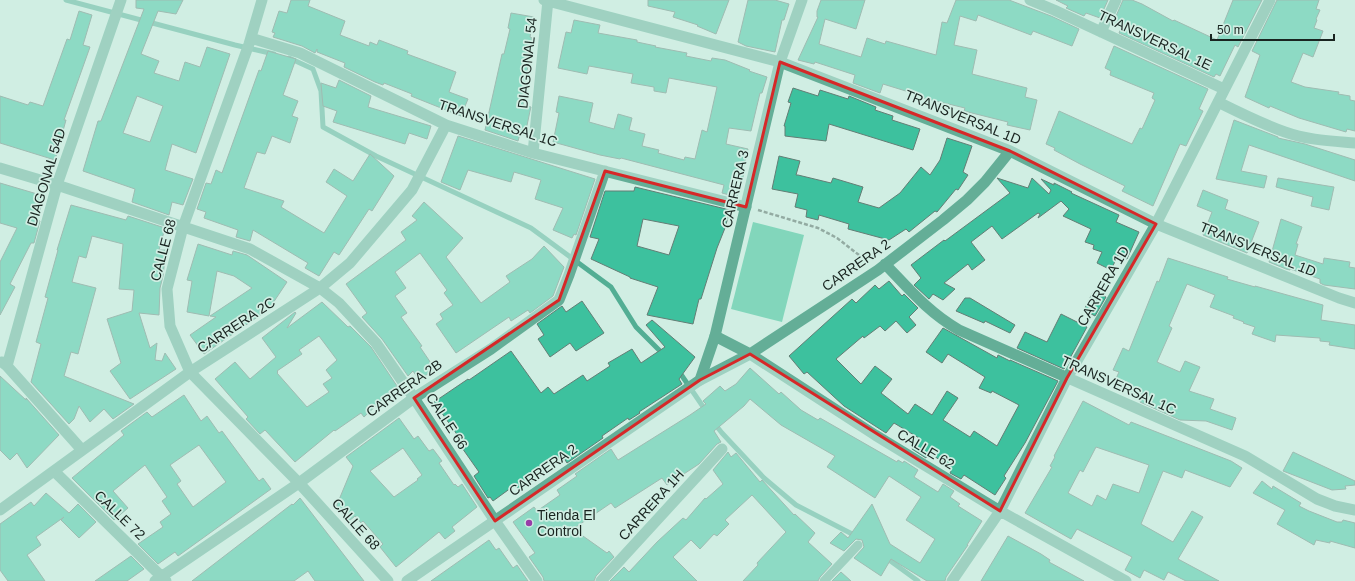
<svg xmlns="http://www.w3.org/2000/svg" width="1355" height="581" viewBox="0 0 1355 581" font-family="Helvetica,sans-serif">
	<rect width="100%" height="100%" fill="#d0eee3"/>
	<path fill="#82d6bb" d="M753 222 804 235 782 322 731 309Z"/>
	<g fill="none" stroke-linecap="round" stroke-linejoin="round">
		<path stroke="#53ae94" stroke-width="5" d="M66 0 235 45 274 54
			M289 58 313 69 321 91 323 127 376 156 531 228 611 287 636 327 664 355
			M678 370 706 411
			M714 423 722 433 764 478 796 505 856 536
			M885 557 918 581"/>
	</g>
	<path fill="#3dc19e" stroke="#637e75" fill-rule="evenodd" d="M136 0H183L176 14 158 11 141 54 159 61 154 73 179 81 185 62 200 67 207 47 230 54 196 153 172 144 165 170 193 179 183 205 172 202 169 215 132 202 135 189 83 171 98 121H101L144 9 136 8ZM137 96 163 106 150 142 123 133Z
		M291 0H310L308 6 345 21 340 35 369 46 370 42 377 45 379 40 408 51 407 54 456 72 449 92 468 99 461 116 411 96 412 94 384 83 383 85 375 82 344 67 345 63 317 52V49L315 53 302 46 273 37 275 33 272 32 279 11 287 13Z
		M648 0H729L716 34 697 26 698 25 673 17 675 12 648 6Z
		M748 0H775L789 4 784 20H782L775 52 746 46 738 42Z
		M821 0H865L856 29 825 19 819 44 861 57 867 38 885 44 886 41 936 55 942 22 947 23 956 0H1009L1051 16 1079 29 1072 46 1033 31 1031 35 978 15 976 21 960 16 954 45 977 50 972 74 1027 88 1025 97 1037 100 1030 130 1007 125 1008 122 964 111 965 108 919 97 920 96 908 93 909 92 883 84 880 93 853 83 855 75 815 62 814 64 798 60 818 17H817V11Z
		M1056 0H1108L1100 18 1086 13 1084 16 1066 8 1068 6Z
		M1123 0H1132L1142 4 1173 21 1174 20 1217 40 1233 0H1262L1238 47 1235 45 1220 76 1216 74 1214 77 1119 33 1122 26 1113 23Z
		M1277 0H1319L1316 9 1320 10 1316 19 1317 20 1314 28 1323 31 1313 57 1303 53 1291 82 1305 87 1339 92 1338 94 1350 96V100L1355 101V131L1347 129 1346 132 1299 118 1270 106 1269 108 1245 97 1260 55 1252 51Z
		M79 11 92 15 83 45 90 47 64 120H66L55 160 0 143V96L28 105 30 102 43 106 67 39 70 40Z
		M511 13 534 17 530 37 532 38 528 59 529 60 525 82 527 83 523 105 531 107 530 111 525 135 520 134 518 141 485 130 502 54H504L510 29 508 28Z
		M574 20 600 25 598 33 637 40V42L656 46 655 47 687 53 686 56 711 61 712 58 725 60 750 70 749 71 767 77 762 93H760L751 131 729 128 726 144 748 149 743 169 745 170 737 197 722 193 724 185 621 158 620 159 600 155 553 142 559 113 556 112 559 96 593 103 589 122 614 129 618 114 632 118 629 130 645 134 642 146 659 150 658 153 684 160 685 157 695 159 702 130 707 132 717 87 669 78 666 93 654 91V87L631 83 633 74 589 66 587 74 558 68 566 32 571 33Z
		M1114 46 1208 89 1199 109 1203 111 1186 146 1180 144 1153 206 1122 191 1125 186 1080 164 1054 150 1055 148 1046 144 1059 111 1132 144 1140 128 1142 129 1155 100 1152 98 1154 93 1110 75 1111 71 1105 68Z
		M268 51 296 59 283 95 298 101 292 116 298 118 290 143 272 136 265 154 257 152 244 188 284 201 281 207 324 233 347 196 326 182 334 169 353 181 370 154 394 176 372 211 369 209 339 255 334 252 319 276 305 268 308 263 253 230 250 241 236 237 238 230 204 218 206 212 197 209 206 183 211 184 216 170 222 173 259 70 261 71Z
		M339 80 371 96 368 107 431 126 427 139 409 133 405 144 333 122 337 111 323 106 321 83 336 88Z
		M793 88 818 96 820 90 848 99 849 96 876 107 875 110 893 116 892 120 920 129 913 150 829 124 826 141 785 136V126H784L791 103 788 102Z
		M1234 120 1278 137V138L1305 144 1355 160V181L1249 145 1241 171 1267 176 1264 188 1216 179Z
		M458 136 595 179 576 235 574 234 572 238 553 230 563 208 535 199 541 180 514 172 511 182 468 170 460 190 441 182Z
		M947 138 972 146 963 172 968 175 958 190 956 189 937 212 935 211 909 232 906 229 889 240 848 229 849 224 819 215 818 220 806 217 807 210 795 207 798 194 772 189 779 156 800 161 796 175H798L831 183 833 178 863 187 858 202 879 208 900 193 921 167 930 175 940 160Z
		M997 178 1028 188 1032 178 1049 194 1051 190 1041 179 1054 185V183L1072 192 1071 193 1119 215 1116 222 1139 232 1127 259 1118 255 1111 270 1097 263 1102 252 1093 249 1094 245 1085 242 1091 229 1063 216 1069 209 1061 201 1038 218 1040 214 1038 213 1002 239 992 226 971 242 985 260 972 270 968 264 944 283 955 289 943 300 933 294 929 299 914 285 921 278 911 265 944 240 945 241 1010 193Z
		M1278 178 1334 187 1329 210 1311 206 1313 197 1276 187Z
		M0 183 44 196 37 220 40 221 34 243H31L10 284 15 287 0 315V262L17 228 0 223Z
		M635 187 730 210 725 228 717 248 701 299H699L693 324 647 315 658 287 630 278V277L591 259 599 239 590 237 605 191H634ZM643 219 679 226 669 255 637 246Z
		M1203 190 1228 200 1225 209 1259 222 1247 253 1203 235 1212 212 1197 206Z
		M424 202 463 238 446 257 481 303 510 282 506 276 532 259 544 246 564 267 553 296 530 313 528 310 511 321 509 317 456 353 436 324 443 319 440 314 453 305 444 293 447 290 420 253 395 272 406 288 395 296 407 313 401 317 422 346 420 347 435 369 419 380 413 371 408 376 382 339 362 317 367 313 346 284 406 240 401 232 417 220 412 216Z
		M71 205 126 220 128 216 165 228 159 250H166L163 276 160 288 159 315 139 313 150 348 157 343 155 360 162 361 165 353 176 369 130 399 110 371 121 363 107 319 132 311 134 290 119 289 123 244 92 236 86 258 79 256 72 282 96 288 78 354 71 352 64 376 134 404 113 419 104 409 90 422 79 406 74 419 69 424 31 382 41 344 36 342 48 298 45 297 58 250H57Z
		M1281 219 1302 227 1296 244H1298L1295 255 1323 264 1324 258 1350 262 1349 267 1355 268V289L1324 285 1320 283V279L1290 269V270L1286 269 1269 262Z
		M198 244 232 255 233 251 247 255 287 282 269 309 204 354 190 335 216 317 210 316 252 288 234 276 217 271 209 316 187 312 192 281 187 280Z
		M1168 258 1228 277 1227 279 1255 287V286L1323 305 1321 320 1355 325V349L1329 345 1330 342 1320 341V338L1276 335 1275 342 1252 334 1255 327 1243 323 1244 322 1233 318 1234 316 1210 307 1215 295 1187 284 1169 326 1172 328 1157 362 1180 372 1185 361 1200 367 1189 391 1214 399 1210 409 1236 418 1232 430 1206 421 1180 420 1140 402 1142 397 1113 385 1119 372 1113 370 1123 348 1129 351 1157 281 1159 282Z
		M889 281 902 296 904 294 918 308 909 317 916 325 907 333 896 321 885 331 880 326 864 338 863 336 836 359 861 384 875 366 892 379 881 393 908 414 915 404 932 415 947 391 958 398 943 420 970 437 974 431 997 446 1019 405 992 391 991 393 979 388 985 377 948 354 942 363 926 352 943 328 997 358 998 355 1010 361V360L1058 381 1025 443 1004 476 1006 478 995 495 964 475 961 479 950 473 951 471 949 470 951 467 929 453 926 458 912 449 919 438 894 423 886 433 844 406 807 372 804 374 789 356 852 299 856 303 875 285 879 289Z
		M1093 292 1106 297 1095 316 1084 310Z
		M965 298H970L1015 325 1010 333 985 321 984 323 956 311Z
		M582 301 604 333 576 351 570 343 550 357 538 339 544 335 537 324 562 306 566 312Z
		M322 302 348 327 350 326 371 347 397 386 364 417 361 413 335 431 334 430 295 462 265 430 260 434 246 419 248 417 215 379 235 362 250 379 276 357 262 338 295 312 296 313 287 328ZM319 336 337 360 326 370 332 378 323 384 329 392 307 407 277 373 278 372 277 371 302 354 299 350Z
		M1061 314 1087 327 1064 369 1017 348 1025 332 1047 342Z
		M652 320 695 357 679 379 682 384 639 412 640 413 629 420 628 418 602 436 603 438 567 463 562 455 541 469 544 473 519 490 515 485 493 501 490 497 488 498 474 476 479 472 460 445 463 443 434 402 468 379 469 380 511 351 541 393 548 387 554 394 583 375 587 381 610 366 608 363 632 349 641 363 665 347 646 325Z
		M750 368 779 394 781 392 801 410 818 420 820 418 897 462 898 460 903 463 904 461 918 470 914 477 938 492 943 484 954 491 950 497 960 504 958 506 982 521 967 545H968L946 577 945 581H927L891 559 881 576 854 558 864 547 862 540 856 539 844 551 830 543 841 532 848 538 872 504 890 544 920 563 935 539 906 520 921 497 889 476 875 498 827 467 835 456 781 425 750 399 744 406 714 431 721 442 717 444 699 464 667 485 662 478 615 508 611 503 573 529 607 553 609 551 614 557 596 576 594 581H544L543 577 529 557 535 553 513 522 534 507 537 511 560 495 557 490 577 476 575 474 611 449 618 460 690 415 706 404 703 401 720 386 725 391 736 384Z
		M0 376 26 400V398L59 435 27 468 17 453 10 460 0 450Z
		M184 395 201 421 207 416 219 433 222 431 259 481 263 478 271 489 178 556 175 552 158 564 138 544 163 527 160 522 171 514 162 501 167 497 145 465 113 491 128 508 114 520 72 478 124 435 121 431 147 412 152 417ZM199 445 226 482 193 507 177 484 181 481 170 465Z
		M1083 401 1129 425 1131 422 1231 461 1242 468 1230 487 1185 470 1182 478 1163 471 1141 524 1173 542 1192 511 1203 517 1178 559 1219 581H1186L1168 572 1164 580 1144 570 1140 578 1125 570 1132 557 1077 529 1071 539 1025 513 1052 467 1050 466 1055 457 1054 456ZM1096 447 1149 465 1139 493 1113 484 1106 500 1097 495 1092 506 1068 493 1080 470 1083 472Z
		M399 418 414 439 418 436 429 451 433 449 442 461 439 463 454 485 455 484 458 487 462 484 477 507 452 527 455 531 445 539 439 532 396 567 380 547 383 544 363 521 361 523 355 516 349 521 336 507 353 466 346 457ZM403 448 422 475 417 479 418 480 394 497 370 471Z
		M728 452 731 457 736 453 760 482 762 480 794 515 795 514 815 533 808 542 832 564 820 577 818 581H743L758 565 757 563 786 532 752 495 725 520 729 524 717 536 714 534 700 549 691 540 673 557 697 581H610L624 567 629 572 657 542 683 518 686 520 705 498 706 499 723 484 713 470Z
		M1293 452 1355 481V485L1345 486 1346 489 1332 490 1283 471Z
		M1262 481 1272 489 1273 486 1301 503 1299 506 1309 511 1337 522H1342L1343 520 1355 523V548L1330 541V543L1316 540 1314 545 1277 524 1285 510 1253 493Z
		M46 493 69 513 78 504 96 522 79 538 61 520 64 517 36 537 41 545 27 555 45 581H8L0 570V524L31 502 34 506Z
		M300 498 364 581H315L308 571 294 581H192L292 504 293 505Z
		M1008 536 1041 554 1050 560 1049 562 1084 581H981Z
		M489 540 496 550 499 548 513 568 517 565 528 581H431Z
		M131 556 144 569 127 581H95Z
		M841 572 851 581H832Z"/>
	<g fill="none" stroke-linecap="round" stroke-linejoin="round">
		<path stroke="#93aba2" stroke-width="2.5" stroke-dasharray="4 2" stroke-linecap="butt" d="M758 210 818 228 837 238 868 262"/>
		<path stroke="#64ae97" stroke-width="9" d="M824 581 858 545"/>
		<path stroke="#64ae97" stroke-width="11" d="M262 0 249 44 183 227 167 289 170 326 190 372 299 483 388 581
			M544 0 780 62 1010 151 1156 224 1339 298 1355 303
			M1030 0 1054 10 1224 89
			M1101 32 1116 0
			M251 38 300 53 446 125 533 153 746 207
			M1218 102C1240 113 1262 124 1285 132 1307 140 1332 141 1355 143
			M533 153 548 0
			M0 168 57 185 250 249 320 288 339 303 376 343 414 398 495 521
			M885 264C909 289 929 313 959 330L1245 456 1317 499 1335 506 1355 510
			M715 336 750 354 875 435 1000 511 1126 581
			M2 362 7 366 82 450
			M7 366 57 185 121 0
			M700 380 750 354 878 270 943 220 967 200 985 182 1010 151
			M54 471 166 581
			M0 510 190 372 320 288 350 263 412 190 446 125
			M155 581 299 483 414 398 491 349 559 300 569 275 605 171
			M601 581 722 449
			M952 581 1000 511 1067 378 1156 224 1270 0"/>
		<path stroke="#64ae97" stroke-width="11" d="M495 521 537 581
			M407 581 700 380 715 336 780 62 802 0"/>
	</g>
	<path d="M0 0H1355V581H0ZM780 62 1010 151 1156 224 1067 378 1000 511 750 354 700 380 495 521 414 398 559 300 605 171 746 207Z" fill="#d0eee3" fill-opacity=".55" fill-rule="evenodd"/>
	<path fill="none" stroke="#d62828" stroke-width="3" stroke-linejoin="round" d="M780 62 1010 151 1156 224 1067 378 1000 511 750 354 700 380 495 521 414 398 559 300 605 171 746 207Z"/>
	<circle fill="#983da8" stroke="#d0eee3" stroke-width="1.5" cx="529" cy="523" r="4"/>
	<g text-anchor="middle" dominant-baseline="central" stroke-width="3.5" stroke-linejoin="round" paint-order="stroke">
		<g font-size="14" fill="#192420" stroke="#d0eee3">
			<text transform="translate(1155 40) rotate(25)">TRANSVERSAL 1E</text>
			<text transform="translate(527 63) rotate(-84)">DIAGONAL 54</text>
			<text transform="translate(963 117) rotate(22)">TRANSVERSAL 1D</text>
			<text transform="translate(498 123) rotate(18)">TRANSVERSAL 1C</text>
			<text transform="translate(46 177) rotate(-73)">DIAGONAL 54D</text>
			<text transform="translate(735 189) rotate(-77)">CARRERA 3</text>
			<text transform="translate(1258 249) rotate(22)">TRANSVERSAL 1D</text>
			<text transform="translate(163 250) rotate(-75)">CALLE 68</text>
			<text transform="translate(856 265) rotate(-35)">CARRERA 2</text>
			<text transform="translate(1103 286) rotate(-60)">CARRERA 1D</text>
			<text transform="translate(236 325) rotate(-33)">CARRERA 2C</text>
			<text transform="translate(1119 385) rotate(24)">TRANSVERSAL 1C</text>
			<text transform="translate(404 388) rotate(-35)">CARRERA 2B</text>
			<text transform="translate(447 421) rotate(57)">CALLE 66</text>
			<text transform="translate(926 449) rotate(31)">CALLE 62</text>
			<text transform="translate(543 470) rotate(-35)">CARRERA 2</text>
			<text transform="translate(651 505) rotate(-48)">CARRERA 1H</text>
			<text transform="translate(120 515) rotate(44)">CALLE 72</text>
			<text transform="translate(356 524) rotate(48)">CALLE 68</text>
		</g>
		<g font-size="14" fill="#192420" stroke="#d0eee3" text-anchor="start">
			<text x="537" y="515">Tienda El<tspan x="537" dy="16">Control</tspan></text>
		</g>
	</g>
	<path d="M1211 34v6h123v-6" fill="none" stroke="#192420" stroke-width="2"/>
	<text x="1217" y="34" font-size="12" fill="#192420" stroke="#d0eee3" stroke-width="3" paint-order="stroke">50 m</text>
</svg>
